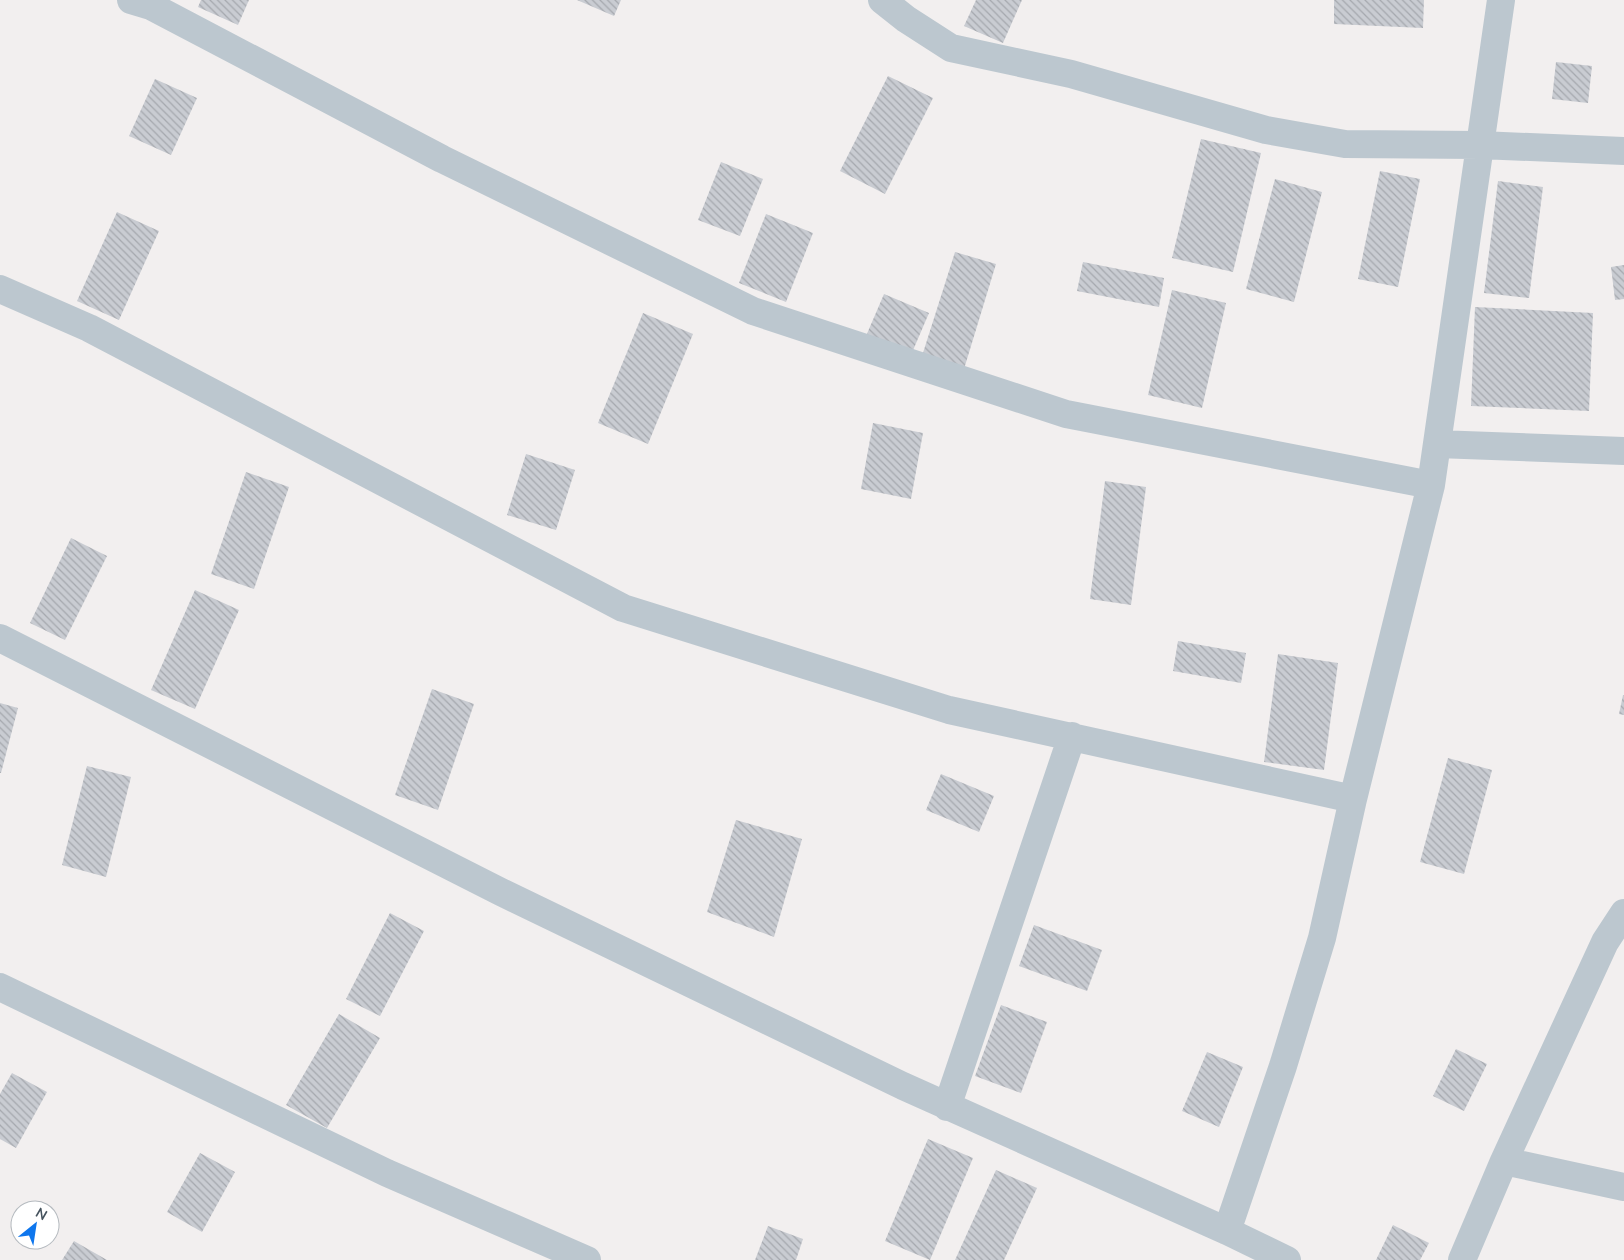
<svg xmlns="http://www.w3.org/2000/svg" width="1624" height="1260" viewBox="0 0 1624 1260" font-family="'Nunito Sans',sans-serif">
	<defs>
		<pattern id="building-back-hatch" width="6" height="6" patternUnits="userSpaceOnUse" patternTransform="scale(1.25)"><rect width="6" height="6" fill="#c9ccd2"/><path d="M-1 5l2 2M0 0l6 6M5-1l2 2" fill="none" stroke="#a5a8ae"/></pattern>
	</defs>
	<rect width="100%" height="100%" fill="#f2efef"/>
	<path fill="url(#building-back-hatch)" d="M201 0H249L238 25 198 7Z
		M577 0H621L614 16Z
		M976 0H1022L1003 43 964 26Z
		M1334 0H1424L1423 28 1334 24Z
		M1556 62 1592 66 1588 103 1552 99Z
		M888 76 933 98 885 194 840 171Z
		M155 79 197 98 171 155 129 136Z
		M1201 139 1261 153 1233 272 1172 258Z
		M721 162 763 179 740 236 698 220Z
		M1380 171 1420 179 1398 287 1358 279Z
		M1275 179 1322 192 1294 302 1246 289Z
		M1498 181 1543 187 1529 298 1484 293Z
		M117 212 159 231 119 320 77 301Z
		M766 214 813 233 786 302 739 283Z
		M955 252 996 264 964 369 922 356Z
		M1083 262 1164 278 1159 307 1077 291Z
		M1624 265V299L1615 300 1611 267Z
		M1172 290 1226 303 1202 408 1148 395Z
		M884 294 929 313 911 355 866 336Z
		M1475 307 1593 313 1589 411 1471 406Z
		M643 313 693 334 648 444 598 423Z
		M873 423 923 433 911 499 861 489Z
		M526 454 575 470 556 530 507 515Z
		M246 472 289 487 254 589 211 574Z
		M1105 481 1146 487 1131 605 1090 599Z
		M71 538 107 556 65 640 30 623Z
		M195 590 239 610 195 709 151 690Z
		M1178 641 1246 653 1241 683 1173 671Z
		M1278 654 1338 663 1324 770 1264 762Z
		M432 689 474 704 438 810 395 795Z
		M1623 695H1624V715L1619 714Z
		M0 703 18 708 1 773H0Z
		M1448 758 1492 770 1464 874 1420 862Z
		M87 766 131 777 106 877 62 865Z
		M941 774 994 796 979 832 926 810Z
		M736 820 802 839 774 937 707 912Z
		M390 913 424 931 380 1016 346 999Z
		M1034 925 1102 950 1087 991 1019 966Z
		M1001 1005 1047 1022 1021 1093 975 1076Z
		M339 1014 380 1038 327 1128 286 1105Z
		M1456 1049 1487 1064 1464 1111 1433 1096Z
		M1207 1052 1243 1067 1219 1127 1182 1111Z
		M12 1073 47 1092 16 1148 0 1139V1094Z
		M928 1139 973 1158 930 1260 885 1241Z
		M200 1153 235 1172 202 1232 167 1212Z
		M996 1170 1037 1188 1004 1260H955Z
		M1393 1225 1429 1243 1420 1260H1376Z
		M768 1226 803 1239 796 1260H755Z
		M74 1241 107 1260H62Z"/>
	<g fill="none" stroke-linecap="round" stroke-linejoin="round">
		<path stroke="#bcc7cf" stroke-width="28" d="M131 0 151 6 442 159 753 311 1066 414 1431 485
			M882 0 906 19 951 48 1071 74 1266 130 1345 144 1480 145 1624 151
			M0 289 89 328 623 608 949 710 1353 799
			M1437 444 1624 451
			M0 638 501 892 903 1086 1227 1231 1287 1260
			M0 987 387 1173 587 1260
			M947 1107 1072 736
			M1504 1161 1624 1187
			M1227 1231 1283 1066 1322 938 1353 799 1431 485 1501 0
			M1462 1260 1504 1161 1605 942 1624 913"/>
	</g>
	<g transform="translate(35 1225) rotate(30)"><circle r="24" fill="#ffffff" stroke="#b5babf"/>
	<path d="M0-4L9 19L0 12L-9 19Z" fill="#0e76ed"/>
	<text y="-8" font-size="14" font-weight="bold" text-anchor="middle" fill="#46535e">N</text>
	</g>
</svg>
